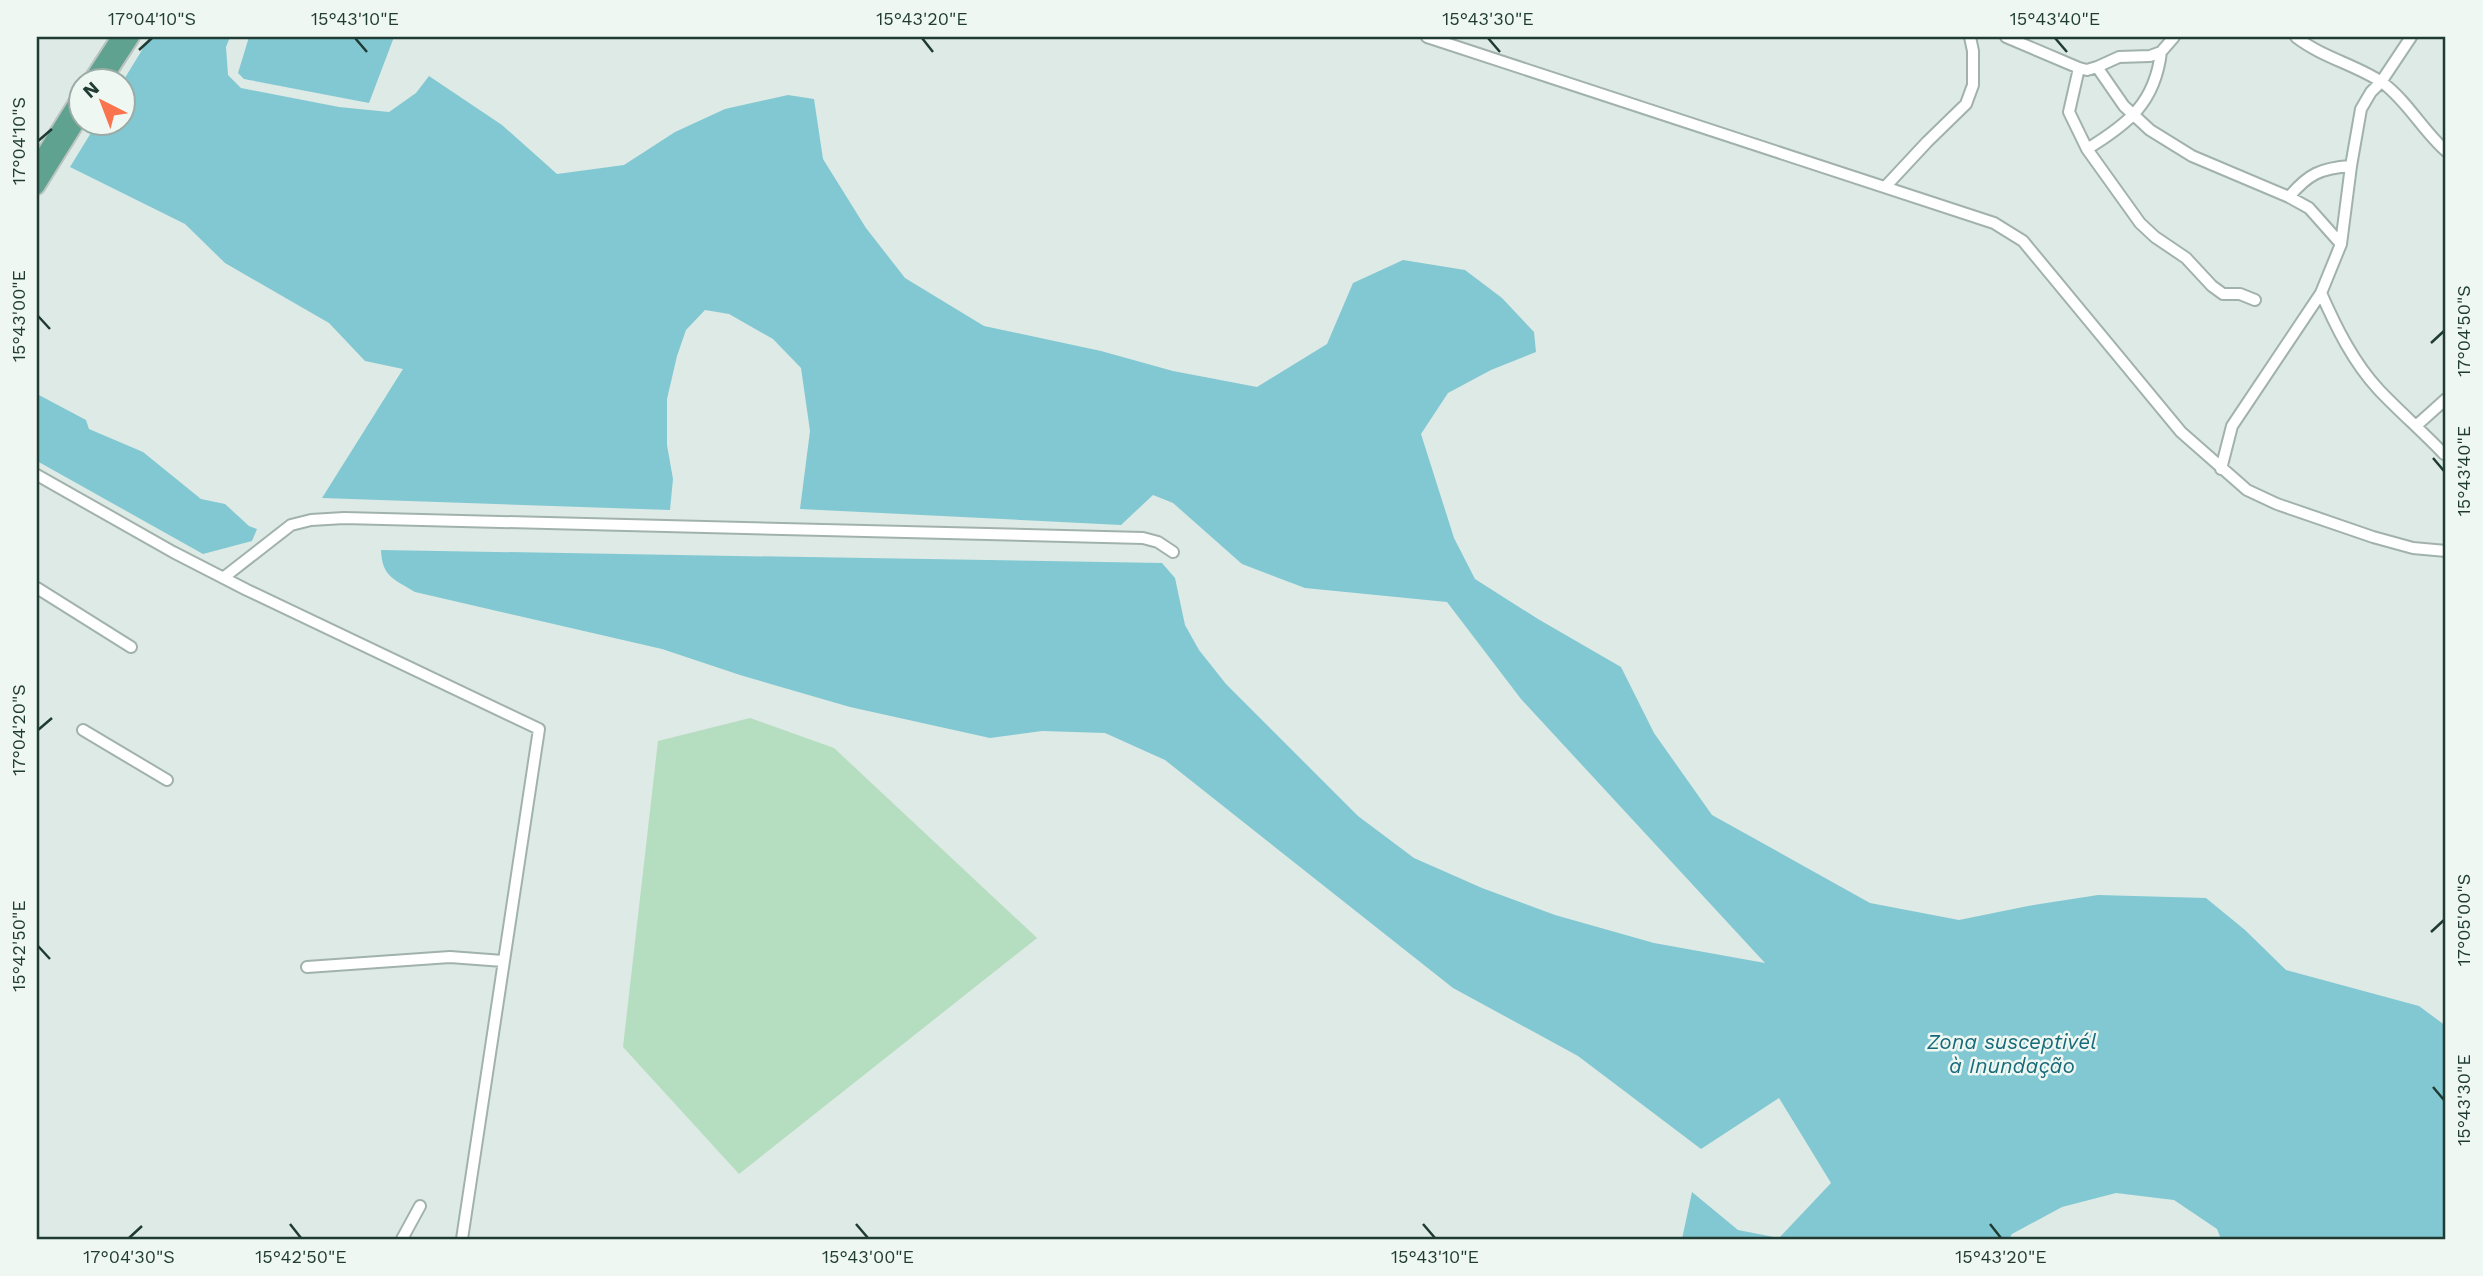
<svg xmlns="http://www.w3.org/2000/svg" width="2483" height="1276" viewBox="0 0 2483 1276" font-family="'Work Sans',sans-serif">
	<rect width="100%" height="100%" fill="#deeae5"/>
	<path fill="#b5ddbf" d="M750 718 834 748 1037 938 739 1174 623 1047 658 741Z"/>
	<path fill="#82c8d3" d="M150 37H230L226 47 228 75 241 88 339 107 389 112 416 93 429 76 502 125 557 174 624 165 675 132 725 109 788 95 814 99 823 159 866 228 905 278 984 326 1101 351 1173 371 1257 387 1327 344 1353 283 1403 260 1465 270 1502 298 1534 332 1536 352 1491 370 1448 393 1421 434 1454 538 1475 579 1538 619 1621 667 1654 733 1712 815 1870 903 1959 920 2028 906 2098 895 2206 898 2245 930 2286 970 2419 1006 2446 1026V1239H2221L2217 1229 2174 1200 2116 1193 2062 1207 2012 1234 2009 1239H1682L1692 1192 1738 1230 1779 1238 1831 1183 1779 1098 1701 1149 1578 1056 1453 988 1165 760 1105 733 1042 731 990 738 850 707 740 675 662 649 415 592C394 579 382 577 381 550L1162 563 1175 578 1185 625 1199 650 1226 684 1358 816 1414 858 1482 888 1555 915 1654 943 1765 963 1521 699 1447 602 1305 588 1242 564 1173 503 1153 495 1121 525 800 509 810 431 801 368 773 339 729 314 705 310 686 330 677 356 667 399V445L673 479 670 510 322 498 403 369 365 361 329 323 225 263 185 224 70 167 97 123 122 122 123 81Z
		M249 37H394L369 103 244 79 238 73Z
		M37 394 86 420 89 429 143 452 201 499 225 504 249 526 257 529 252 541 203 554 37 461Z"/>
	<g fill="none" stroke-linecap="round" stroke-linejoin="round">
		<defs>
			<path id="minor" d="M1427 37 1994 223 2023 241 2181 432 2247 490 2277 504 2373 537 2413 548 2446 551
				M2006 37 2079 68 2087 70 2097 67 2119 57 2150 56 2161 52 2174 37
				M2296 37C2323 58 2357 65 2383 83 2408 102 2423 131 2446 151
				M2097 67 2124 106 2150 130 2192 156 2289 197C2308 174 2321 168 2351 166
				M2079 68 2069 112 2087 149 2140 223 2155 237 2186 258 2212 286 2223 294H2240L2255 300
				M2087 149C2128 124 2155 103 2161 52
				M1886 186 1927 142 1966 104 1973 85V51L1970 37
				M2289 197 2309 208 2341 244
				M2321 293C2336 327 2353 362 2379 390 2400 412 2423 432 2444 454
				M2417 425 2446 399
				M2221 469 2232 426 2321 293 2341 244 2351 166 2361 109 2371 92 2381 82 2411 37
				M37 475 173 552 247 590 539 729 462 1239
				M223 578 291 525 311 520 344 518 1143 538 1158 542 1173 552
				M37 588 131 647
				M83 730 167 780
				M307 967 450 957 503 961
				M402 1239 420 1206"/>
			<path id="major" d="M91 80 119 37
				M104 80 132 37
				M37 165 80 96
				M37 187 80 118"/>
		</defs>
		<use href="#minor" stroke="#a1b2ac" stroke-width="14"/>
		<use href="#major" stroke="#bcc4c2" stroke-width="18"/>
		<use href="#minor" stroke="#fff" stroke-width="10"/>
		<use href="#major" stroke="#60a290" stroke-width="14"/>
	</g>
	<path fill="none" stroke="#1f3b33" stroke-width="2.5" d="M355 38 367 52M922 38 933 52M1488 38 1500 52M2055 38 2067 52M139 50 152 38M38 141 52 129M38 316 50 329M2431 343 2444 331M2433 458 2444 471M38 730 52 718M2431 932 2444 920M38 946 50 959M2433 1087 2444 1100M290 1224 301 1238M856 1224 868 1238M1423 1224 1435 1238M1990 1224 2001 1238M129 1238 142 1226"/>
	<g text-anchor="middle" dominant-baseline="central" stroke-width="5" stroke-linejoin="round" paint-order="stroke">
		<g font-size="21" font-style="italic" fill="#176a79" stroke="#eef7f2">
			<text x="2012" y="1041">Zona susceptivél<tspan x="2012" dy="24">à Inundação</tspan></text>
		</g>
	</g>
	<rect width="2483" height="1276" fill="none" stroke="#eef7f2" stroke-width="77"/>
	<g transform="translate(102 102) rotate(318)"><circle r="33" fill="#eef7f2" stroke="#9baca6" stroke-width="2"/>
	<path d="M0-5L12 26L0 18L-12 26Z" fill="#f9744e"/>
	<text y="-10" font-size="19" font-weight="bold" text-anchor="middle" fill="#1f3b33">N</text>
	</g>
	<rect x="38" y="38" width="2406" height="1200" fill="none" stroke="#1f3b33" stroke-width="2.5"/>
	<g font-size="18" text-anchor="middle" fill="#1f3b33">
		<text x="152" y="25">17°04'10"S</text>
		<text x="355" y="25">15°43'10"E</text>
		<text x="922" y="25">15°43'20"E</text>
		<text x="1488" y="25">15°43'30"E</text>
		<text x="2055" y="25">15°43'40"E</text>
		<text transform="translate(19 141) rotate(-90)" y="6">17°04'10"S</text>
		<text transform="translate(19 316) rotate(-90)" y="6">15°43'00"E</text>
		<text transform="translate(2464 331) rotate(-90)" y="6">17°04'50"S</text>
		<text transform="translate(2464 471) rotate(-90)" y="6">15°43'40"E</text>
		<text transform="translate(19 730) rotate(-90)" y="6">17°04'20"S</text>
		<text transform="translate(2464 920) rotate(-90)" y="6">17°05'00"S</text>
		<text transform="translate(19 946) rotate(-90)" y="6">15°42'50"E</text>
		<text transform="translate(2464 1100) rotate(-90)" y="6">15°43'30"E</text>
		<text x="129" y="1263">17°04'30"S</text>
		<text x="301" y="1263">15°42'50"E</text>
		<text x="868" y="1263">15°43'00"E</text>
		<text x="1435" y="1263">15°43'10"E</text>
		<text x="2001" y="1263">15°43'20"E</text>
	</g>
</svg>
